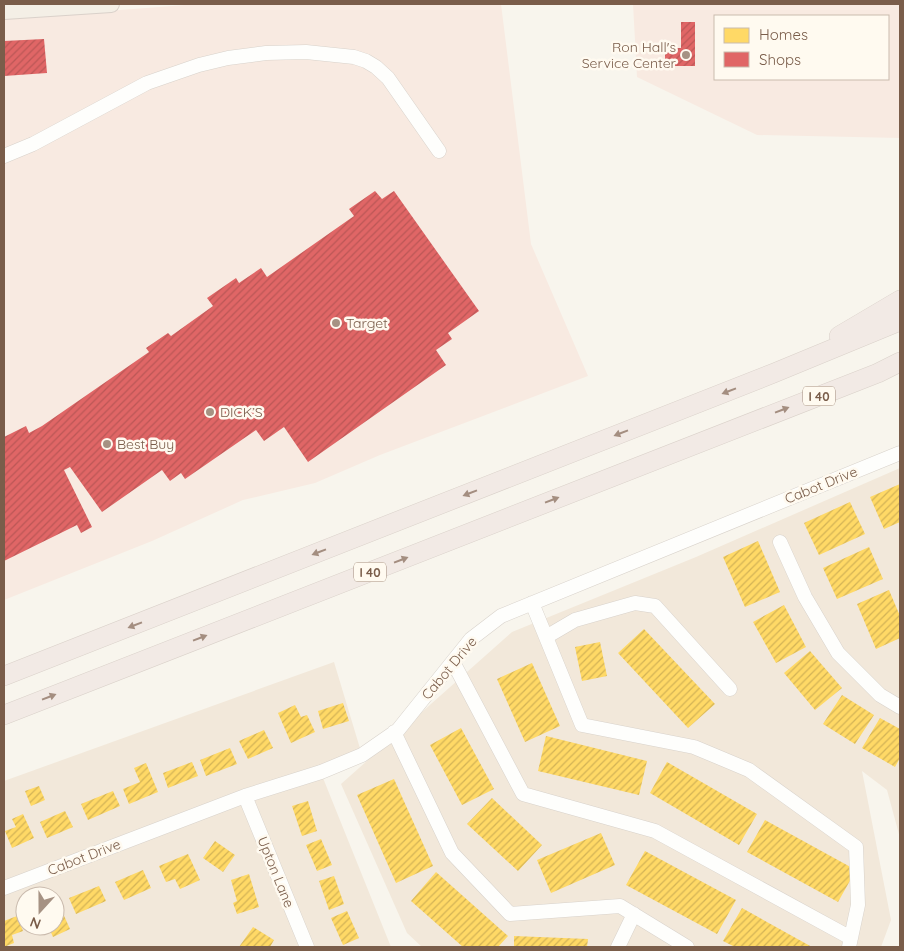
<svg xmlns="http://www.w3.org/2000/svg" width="904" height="951" viewBox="0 0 904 951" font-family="Quicksand,sans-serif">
	<defs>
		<pattern id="homes-hatch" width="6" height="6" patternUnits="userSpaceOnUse" patternTransform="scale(1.25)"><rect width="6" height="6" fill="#ffd966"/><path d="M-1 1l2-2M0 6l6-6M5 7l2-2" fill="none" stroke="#d3b356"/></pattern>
		<pattern id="shops-hatch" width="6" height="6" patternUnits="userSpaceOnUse" patternTransform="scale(1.25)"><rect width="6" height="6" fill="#e06666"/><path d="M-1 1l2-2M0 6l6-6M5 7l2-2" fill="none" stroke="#bb5756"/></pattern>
	</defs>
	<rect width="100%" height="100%" fill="#f8f5ed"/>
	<path fill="#f2e8da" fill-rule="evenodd" d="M900 468V838L887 790 862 771 891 920 881 947H422L407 933 341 784 512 632 696 557Z
		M334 662 362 755 321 773 391 947H4V781ZM25 896H55V926H25Z"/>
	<path fill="#f8eae1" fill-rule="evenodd" d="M198 4H501L531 244 588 376 380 455 315 483 243 500 152 541 4 600V19Z
		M633 4H900V138L757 135 637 77ZM715 16H888V79H715Z"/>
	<path fill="url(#homes-hatch)" d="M900 484V522L884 529 870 497Z
		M850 502 865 534 819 555 804 523Z
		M758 541 780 592 745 607 723 557Z
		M869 547 883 579 837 599 823 568Z
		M889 590 900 616V638L876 649 857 604Z
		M784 605 806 647 776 663 753 622Z
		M644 629 715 704 688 728 618 653Z
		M600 642 607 676 582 681 575 647Z
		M810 651 842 688 815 710 784 673Z
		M532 663 560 726 525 742 497 679Z
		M842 695 874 715 855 744 823 724Z
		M343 703 349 721 323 729 318 711Z
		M295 705 301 717 307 715 315 732 291 743 278 713Z
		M880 718 900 729V758L895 767 862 748Z
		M461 728 494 789 462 805 430 745Z
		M264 730 273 748 248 759 239 741Z
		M546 736 647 761 639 795 538 771Z
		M230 748 237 764 206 776 200 760Z
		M192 762 198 776 168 788 163 773Z
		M667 762 757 814 739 845 650 793Z
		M146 763 158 792 129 804 123 789 140 782 134 768Z
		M394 779 433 866 396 883 357 795Z
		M39 786 45 800 31 806 25 791Z
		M113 791 120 806 88 820 81 804Z
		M492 798 542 845 518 871 467 824Z
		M308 801 317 831 302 836 292 806Z
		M65 811 73 827 47 838 40 822Z
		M23 814 34 838 12 848 5 831 16 827 12 819Z
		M765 820 856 870 838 902 747 852Z
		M601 833 615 865 551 893 537 860Z
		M321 839 332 865 317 871 306 845Z
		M215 841 235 855 223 872 203 858Z
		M645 851 736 900 717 934 626 885Z
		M188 854 200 880 180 889 175 879 166 882 159 866Z
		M143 870 151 888 124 900 115 882Z
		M436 872 508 936 498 947H463L411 901Z
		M249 874 259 907 237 914 233 903 237 901 231 880Z
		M334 876 344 904 329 910 319 881Z
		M99 886 106 901 76 914 69 898Z
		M57 900 70 929 53 937 48 926H55V901Z
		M742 908 812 947H735L723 941Z
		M347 911 359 938 343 945 331 918Z
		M17 916 23 931 12 935 14 943 4 947V921Z
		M253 927 274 940 270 947H239Z
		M514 936 588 939 587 947H514Z"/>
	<path fill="url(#shops-hatch)" d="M681 22H695V66H665V48H681Z
		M44 39 47 73 4 76V41Z
		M375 191 382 199 394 191 479 311 448 333 452 339 436 350 446 365 308 462 284 427 264 441 256 430 185 479 181 473 170 481 162 470 102 512 70 467 64 470 92 527 81 533 77 525 4 561V437L26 426 29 433 42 426 149 352 146 348 168 333 171 336 213 306 207 298 236 278 239 283 261 268 267 277 354 216 349 209Z"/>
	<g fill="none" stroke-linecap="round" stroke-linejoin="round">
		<defs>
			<path id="minor" d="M4 156 33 144 147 83 199 65 228 58 266 53 306 52 354 57 366 61 376 67 388 78 439 151
				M780 542 805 597 838 653 880 695 900 707
				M532 603 582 725 694 747 749 770 856 847 858 905 849 947
				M546 637 575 620 635 603 655 606 730 689
				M453 662 523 794 655 831 851 938
				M394 732 452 853 510 914 620 906 687 947
				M245 796 307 947
				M4 888 245 796 321 772 362 755 398 730 471 639 501 616 900 453
				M618 947 634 914"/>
			<path id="major" d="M4 11 111 4"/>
			<path id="highway" d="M839 336 900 300
				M4 676 774 373 900 321
				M4 715 878 373 900 362"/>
		</defs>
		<use href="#minor" stroke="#d8d2cb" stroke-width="15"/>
		<use href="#major" stroke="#dad1ca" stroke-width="18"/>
		<use href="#highway" stroke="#dad1ca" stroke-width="20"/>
		<use href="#minor" stroke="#fefefc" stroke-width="14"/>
		<use href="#major" stroke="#f4efe6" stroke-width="16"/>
		<use href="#highway" stroke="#f2eae5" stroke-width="19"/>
	</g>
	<defs><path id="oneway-solid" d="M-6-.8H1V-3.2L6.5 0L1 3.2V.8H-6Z" transform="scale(1.25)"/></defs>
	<g fill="#a48e80">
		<use href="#oneway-solid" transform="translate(729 391) rotate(159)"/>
		<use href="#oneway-solid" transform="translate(782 410) rotate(-21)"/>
		<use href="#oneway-solid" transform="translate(621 433) rotate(159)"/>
		<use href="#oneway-solid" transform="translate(470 493) rotate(159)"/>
		<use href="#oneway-solid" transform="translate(552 500) rotate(-21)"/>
		<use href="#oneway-solid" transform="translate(319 552) rotate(159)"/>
		<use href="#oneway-solid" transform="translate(401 560) rotate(-21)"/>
		<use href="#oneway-solid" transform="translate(135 625) rotate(159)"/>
		<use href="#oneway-solid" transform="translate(200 638) rotate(-21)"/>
		<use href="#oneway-solid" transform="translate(49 697) rotate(-21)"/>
	</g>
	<g fill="#a69283" stroke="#fffaf0" stroke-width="2">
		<circle cx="686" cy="55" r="5"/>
		<circle cx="336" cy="323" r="5"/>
		<circle cx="210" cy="412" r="5"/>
		<circle cx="107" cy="444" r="5"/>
	</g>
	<g text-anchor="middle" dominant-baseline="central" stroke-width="5" stroke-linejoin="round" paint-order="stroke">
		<g fill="#fffaf0" stroke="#a28c7c" stroke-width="1">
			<rect x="803" y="386.5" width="32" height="19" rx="4"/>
			<rect x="354" y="562.5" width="32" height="19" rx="4"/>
		</g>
		<g font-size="12" font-weight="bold" fill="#7a5d4a">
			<text x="819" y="396">I 40</text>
			<text x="370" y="572">I 40</text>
		</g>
		<g font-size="14" fill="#7a5d4a" stroke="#fffaf0" text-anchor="start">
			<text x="676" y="47" text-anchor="end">Ron Hall's<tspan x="676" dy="16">Service Center</tspan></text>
			<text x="346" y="323">Target</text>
			<text x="220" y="412">DICK’S</text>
			<text x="117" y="444">Best Buy</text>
		</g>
		<g font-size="14" fill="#7a5d4a" stroke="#fffaf0">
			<text transform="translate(821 485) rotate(-22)">Cabot Drive</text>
			<text transform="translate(449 668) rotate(-50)">Cabot Drive</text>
			<text transform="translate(84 857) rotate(-21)">Cabot Drive</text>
			<text transform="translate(276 872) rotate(68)">Upton Lane</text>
		</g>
	</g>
	<rect width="904" height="951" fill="none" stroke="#7a5d4a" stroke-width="10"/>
	<rect x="714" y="15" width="175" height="65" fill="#fffaf0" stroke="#cabbae"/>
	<rect x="724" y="28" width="25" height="15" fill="#ffd966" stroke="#cabbae"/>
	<text x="759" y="40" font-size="15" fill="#7a5d4a">Homes</text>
	<rect x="724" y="52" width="25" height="15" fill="#e06666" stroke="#cabbae"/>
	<text x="759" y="65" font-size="15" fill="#7a5d4a">Shops</text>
	<g transform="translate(40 911) rotate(201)"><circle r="24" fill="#fffaf0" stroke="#cabbae"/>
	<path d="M0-4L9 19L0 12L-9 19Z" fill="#a69283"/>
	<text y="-8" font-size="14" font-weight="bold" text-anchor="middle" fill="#7a5d4a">N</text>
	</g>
</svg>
